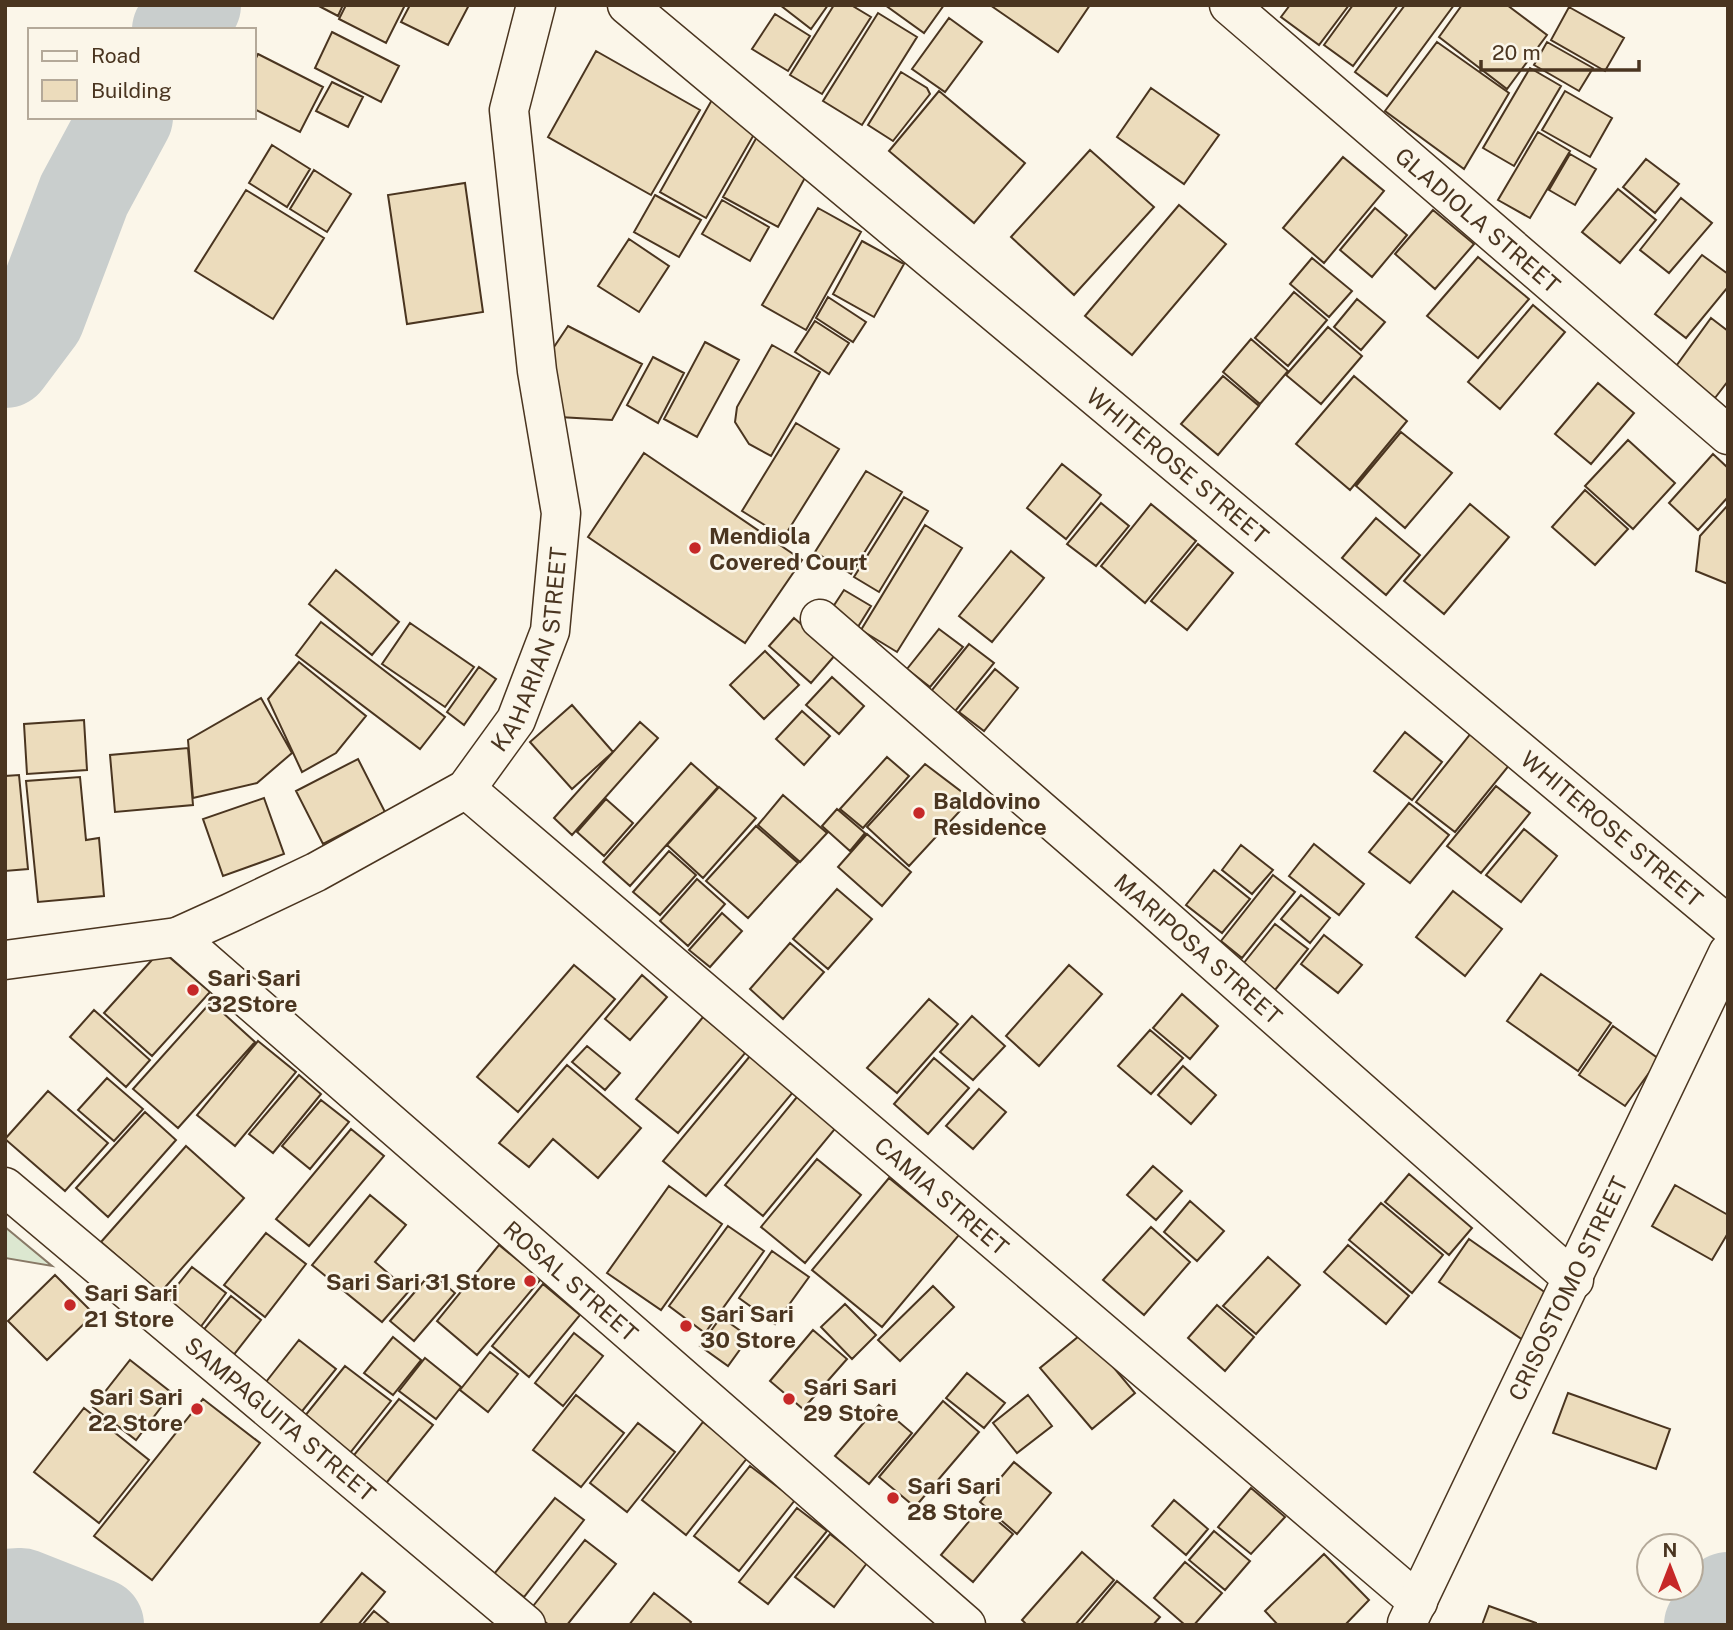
<svg xmlns="http://www.w3.org/2000/svg" width="1733" height="1630" viewBox="0 0 1733 1630" font-family="'Public Sans',sans-serif">
	<rect width="100%" height="100%" fill="#fbf6e9"/>
	<path fill="#dce7d0" stroke="#887966" stroke-width="2" d="M5 1227 52 1266 5 1258Z"/>
	<g fill="none" stroke-linecap="round" stroke-linejoin="round">
		<path stroke="#c9cecd" stroke-width="94" d="M179 30 194 5
			M5 361 38 317 84 195 126 117
			M5 1596 21 1595 97 1625
			M1711 1625 1728 1599"/>
	</g>
	<path fill="#ecdcbc" stroke="#4a3520" stroke-width="2" d="M317 5H343L338 16Z
		M346 5H405L386 43 339 19Z
		M410 5H469L448 45 401 22Z
		M780 5H828L811 29Z
		M834 5H851L871 17 822 94 790 75Z
		M885 5H944L924 33Z
		M990 5H1090L1058 52Z
		M1290 5H1349L1319 45 1281 17Z
		M1353 5H1398L1353 66 1324 45Z
		M1405 5H1454L1387 96 1355 72Z
		M1462 5H1507L1547 35 1507 89 1439 37Z
		M1569 7 1624 38 1605 71 1551 40Z
		M878 13 917 37 862 125 823 101Z
		M775 14 810 36 788 71 752 49Z
		M949 18 982 42 945 92 912 69Z
		M332 32 399 66 381 102 315 68Z
		M1437 42 1509 93 1464 169 1385 111Z
		M1547 42 1593 68 1579 91 1534 65Z
		M596 51 700 110 651 195 548 137Z
		M258 54 323 87 300 132 254 109V62Z
		M1530 68 1561 86 1514 166 1483 148Z
		M901 72 927 88 930 94 893 141 868 125Z
		M332 82 363 97 348 127 316 111Z
		M1151 88 1219 135 1184 184 1117 137Z
		M939 91 1025 163 974 223 889 151Z
		M1565 91 1612 118 1590 157 1542 130Z
		M713 98 760 124 706 218 660 192Z
		M1538 132 1570 151 1530 218 1498 200Z
		M758 135 812 165 778 227 723 197Z
		M272 145 310 169 287 207 249 183Z
		M1090 150 1154 207 1074 295 1011 237Z
		M1570 154 1596 169 1575 205 1549 190Z
		M1343 157 1384 191 1324 263 1283 228Z
		M1646 159 1679 184 1655 213 1623 187Z
		M314 170 351 194 327 232 290 209Z
		M465 183 483 312 407 324 388 195Z
		M1618 189 1656 220 1620 263 1582 232Z
		M246 190 324 238 273 319 195 271Z
		M655 195 701 220 679 257 634 232Z
		M1681 198 1712 223 1669 273 1640 250Z
		M722 200 769 227 750 261 702 234Z
		M1179 205 1226 244 1132 355 1085 316Z
		M818 208 861 232 806 330 762 305Z
		M1375 208 1407 235 1372 277 1340 250Z
		M1433 210 1474 244 1435 289 1395 254Z
		M629 239 669 266 639 312 598 286Z
		M862 241 904 264 874 317 833 294Z
		M1702 255 1728 274V287L1686 338 1655 314Z
		M1478 257 1529 299 1478 358 1427 316Z
		M1312 258 1352 291 1329 317 1290 284Z
		M1294 292 1327 320 1288 366 1255 338Z
		M828 297 866 322 853 342 816 318Z
		M1357 299 1385 322 1361 350 1334 327Z
		M1533 305 1565 332 1500 409 1468 382Z
		M1711 318 1728 331V381L1715 398 1674 369Z
		M815 321 849 343 829 374 795 352Z
		M568 326 642 364 612 420 559 417 552 350Z
		M1328 327 1362 356 1321 404 1286 375Z
		M1251 339 1288 371 1260 404 1223 372Z
		M705 342 739 360 697 437 664 419Z
		M772 345 820 372 771 456 749 444 735 422 737 407Z
		M653 357 684 373 658 423 627 405Z
		M1223 376 1259 406 1218 455 1181 424Z
		M1354 376 1407 421 1350 490 1296 444Z
		M1598 383 1634 413 1591 464 1555 434Z
		M796 423 839 449 784 537 742 511Z
		M1401 432 1452 473 1405 528 1356 486Z
		M1628 440 1675 483 1633 529 1585 486Z
		M644 453 802 560 745 643 588 537Z
		M1713 454 1728 468V497L1698 530 1669 503Z
		M1062 464 1101 495 1066 539 1027 508Z
		M866 471 902 492 851 574 815 552Z
		M1585 490 1628 529 1595 565 1552 527Z
		M904 497 928 511 879 592 854 577Z
		M1101 503 1129 526 1096 566 1067 544Z
		M1151 504 1196 541 1145 603 1101 566Z
		M1470 504 1509 537 1444 614 1404 581Z
		M1728 505V584L1696 571 1700 536Z
		M1376 518 1420 555 1386 595 1342 558Z
		M925 525 962 548 897 652 861 630Z
		M1198 544 1233 573 1187 630 1151 601Z
		M1011 551 1044 578 992 642 959 616Z
		M336 570 399 622 372 655 309 604Z
		M844 590 871 606 856 630 829 613Z
		M794 618 836 654 811 683 769 646Z
		M321 622 445 717 420 749 296 655Z
		M410 623 474 667 445 707 382 664Z
		M939 629 963 647 930 687 907 669Z
		M969 644 994 663 952 715 928 695Z
		M765 651 799 685 764 719 730 685Z
		M299 662 366 716 336 753 302 772 268 699Z
		M479 667 496 679 464 725 447 712Z
		M995 669 1018 688 984 731 959 712Z
		M832 677 864 706 839 734 806 705Z
		M261 698 292 753 257 783 193 798 188 740Z
		M572 705 613 752 572 789 530 742Z
		M802 711 830 736 804 765 776 739Z
		M84 720 87 770 27 774 24 724Z
		M640 722 658 738 572 835 554 818Z
		M1405 732 1442 762 1412 800 1374 771Z
		M1472 732 1511 763 1455 832 1416 802Z
		M188 748 193 805 115 812 110 755Z
		M887 757 909 776 863 828 840 809Z
		M358 759 385 812 323 844 296 791Z
		M691 763 718 787 630 886 603 862Z
		M925 764 971 799 909 866 867 827Z
		M19 775 28 869 5 871V776Z
		M80 777 86 840 99 838 104 896 38 902 26 781Z
		M1496 786 1530 813 1481 873 1447 846Z
		M719 787 756 818 703 878 667 845Z
		M783 795 827 833 800 862 758 825Z
		M264 798 284 854 223 876 203 819Z
		M606 799 633 823 604 856 577 832Z
		M1409 803 1449 835 1410 883 1369 852Z
		M837 809 865 833 850 851 822 826Z
		M756 826 798 863 748 918 706 881Z
		M1524 829 1557 856 1521 902 1486 875Z
		M867 834 911 872 882 906 838 867Z
		M1314 844 1364 884 1339 915 1289 876Z
		M1241 845 1273 870 1252 894 1222 870Z
		M669 851 696 875 660 915 633 892Z
		M1214 870 1250 899 1222 933 1186 905Z
		M1273 875 1295 892 1242 958 1221 941Z
		M697 879 725 904 688 946 660 921Z
		M837 889 872 919 828 969 793 939Z
		M1453 891 1502 929 1465 976 1416 937Z
		M1301 895 1330 918 1310 943 1281 919Z
		M722 913 742 931 710 967 689 950Z
		M1275 924 1308 949 1275 990 1243 964Z
		M1324 935 1362 965 1338 993 1301 964Z
		M790 943 824 972 783 1019 750 989Z
		M161 950 210 992 152 1056 104 1013Z
		M574 965 615 999 518 1112 477 1077Z
		M1069 965 1102 994 1039 1066 1006 1036Z
		M1541 974 1611 1023 1578 1071 1507 1021Z
		M642 975 667 997 630 1040 605 1019Z
		M1182 994 1218 1026 1190 1059 1153 1028Z
		M929 999 958 1024 897 1093 867 1068Z
		M211 1002 255 1042 178 1128 133 1089Z
		M94 1010 150 1060 126 1087 70 1037Z
		M972 1016 1005 1046 973 1080 940 1052Z
		M703 1017 746 1052 678 1133 636 1099Z
		M1613 1026 1659 1059 1625 1106 1579 1075Z
		M1150 1030 1183 1058 1151 1094 1118 1066Z
		M258 1041 296 1072 235 1146 197 1115Z
		M587 1046 620 1073 605 1090 572 1062Z
		M750 1056 794 1091 706 1196 663 1161Z
		M934 1058 969 1088 928 1134 894 1104Z
		M567 1065 641 1128 598 1178 553 1139 529 1167 499 1143Z
		M1183 1066 1216 1095 1191 1124 1158 1095Z
		M299 1075 321 1094 273 1153 249 1134Z
		M107 1078 143 1109 114 1141 78 1110Z
		M979 1089 1006 1112 973 1149 946 1126Z
		M48 1091 108 1143 65 1191 5 1139Z
		M801 1092 839 1124 763 1216 725 1185Z
		M321 1100 349 1122 310 1169 282 1146Z
		M145 1112 176 1140 108 1217 76 1188Z
		M351 1129 384 1156 309 1246 276 1219Z
		M186 1146 244 1198 160 1293 101 1242Z
		M817 1159 861 1195 805 1263 761 1227Z
		M1153 1166 1182 1191 1156 1220 1127 1195Z
		M1409 1174 1472 1228 1449 1255 1385 1202Z
		M889 1178 959 1235 882 1327 812 1270Z
		M1675 1185 1728 1215V1233L1712 1260 1652 1226Z
		M669 1186 722 1224 661 1310 607 1273Z
		M370 1195 406 1225 375 1262 409 1291 382 1322 312 1265Z
		M1190 1201 1224 1231 1197 1261 1164 1232Z
		M1381 1203 1443 1255 1412 1293 1349 1240Z
		M728 1226 764 1251 705 1333 669 1306Z
		M1151 1227 1190 1262 1144 1315 1103 1280Z
		M266 1233 306 1264 265 1317 224 1285Z
		M1469 1239 1553 1298 1523 1340 1439 1282Z
		M499 1245 541 1279 477 1355 437 1321Z
		M1348 1245 1409 1296 1386 1324 1324 1272Z
		M772 1251 809 1277 775 1324 739 1298Z
		M1268 1257 1300 1285 1256 1334 1223 1306Z
		M192 1267 226 1293 199 1329 164 1302Z
		M431 1273 455 1293 414 1341 390 1321Z
		M55 1275 94 1314 47 1360 8 1321Z
		M543 1284 580 1315 529 1377 492 1346Z
		M933 1286 954 1307 900 1361 878 1340Z
		M231 1296 261 1320 232 1357 201 1333Z
		M845 1304 876 1335 852 1359 821 1327Z
		M1217 1305 1254 1337 1225 1371 1188 1338Z
		M721 1317 749 1337 728 1366 700 1346Z
		M813 1330 847 1359 803 1409 770 1381Z
		M1084 1332 1135 1393 1092 1429 1040 1368Z
		M574 1333 603 1356 563 1406 535 1383Z
		M393 1337 421 1360 393 1395 364 1373Z
		M299 1340 336 1369 299 1415 262 1387Z
		M490 1352 518 1374 488 1412 460 1390Z
		M425 1358 461 1387 436 1419 399 1391Z
		M130 1360 172 1393 136 1440 93 1407Z
		M345 1366 391 1401 346 1458 300 1422Z
		M967 1373 1005 1403 984 1428 946 1398Z
		M1568 1393 1670 1429 1656 1469 1553 1433Z
		M576 1395 624 1433 581 1487 533 1450Z
		M1028 1395 1052 1426 1017 1453 993 1423Z
		M203 1399 260 1443 152 1580 94 1536Z
		M399 1399 433 1425 383 1487 350 1460Z
		M943 1401 979 1432 915 1507 879 1477Z
		M879 1405 912 1433 869 1484 835 1456Z
		M84 1408 149 1460 99 1523 34 1472Z
		M703 1422 748 1457 686 1535 642 1500Z
		M638 1423 675 1452 627 1512 590 1483Z
		M1014 1462 1051 1493 1017 1534 980 1502Z
		M750 1466 795 1500 739 1571 694 1536Z
		M1251 1488 1285 1517 1251 1554 1218 1527Z
		M555 1498 584 1520 524 1597 494 1574Z
		M1174 1500 1208 1529 1186 1555 1152 1526Z
		M981 1507 1013 1534 973 1582 941 1555Z
		M797 1508 827 1531 768 1604 739 1582Z
		M1214 1531 1250 1561 1225 1590 1189 1560Z
		M830 1534 867 1563 834 1607 795 1577Z
		M585 1540 616 1564 567 1625H549L530 1610Z
		M1082 1552 1114 1580 1075 1625H1027L1022 1620Z
		M1324 1554 1369 1600 1345 1625H1278L1265 1611Z
		M1185 1562 1222 1593 1194 1625H1185L1154 1598Z
		M362 1573 385 1592 358 1625H319Z
		M1117 1581 1160 1617 1153 1625H1080Z
		M654 1593 691 1622 689 1625H629Z
		M1489 1606 1536 1623V1625H1482Z
		M374 1611 391 1625H362Z"/>
	<g fill="none" stroke-linecap="round" stroke-linejoin="round">
		<defs>
			<g id="street">
				<path id="s1" d="M627 5 1728 925"/>
				<path id="s2" d="M1229 5 1728 435"/>
				<path id="s3" d="M820 619 1145 901 1574 1280"/>
				<path id="s4" d="M466 789 1418 1602"/>
				<path id="s5" d="M177 937 966 1625"/>
				<path id="s6" d="M5 960 177 937 230 913 316 872 466 789 516 720 550 631 561 513 537 371 509 110 536 5"/>
				<path id="s7" d="M5 1187 526 1625"/>
				<path id="s8" d="M1407 1623 1728 953"/>
			</g>
		</defs>
		<use href="#street" stroke="#4a3520" stroke-width="41"/>
		<use href="#street" stroke="#fbf6e9" stroke-width="38"/>
	</g>
	<g fill="#c62828" stroke="#fbf6e9" stroke-width="2.5">
		<circle cx="695" cy="548" r="7"/>
		<circle cx="919" cy="813" r="7"/>
		<circle cx="193" cy="990" r="7"/>
		<circle cx="530" cy="1281" r="7"/>
		<circle cx="70" cy="1305" r="7"/>
		<circle cx="686" cy="1326" r="7"/>
		<circle cx="789" cy="1399" r="7"/>
		<circle cx="197" cy="1409" r="7"/>
		<circle cx="893" cy="1498" r="7"/>
	</g>
	<g text-anchor="middle" dominant-baseline="central" stroke-width="5" stroke-linejoin="round" paint-order="stroke">
		<g font-size="23" fill="#4a3520" stroke="#fbf6e9">
			<text stroke="none"><textPath href="#s2" startOffset="329">GLADIOLA STREET</textPath></text>
			<text stroke="none"><textPath href="#s1" startOffset="718">WHITEROSE STREET</textPath></text>
			<text stroke="none"><textPath href="#s6" startOffset="656">KAHARIAN STREET</textPath></text>
			<text stroke="none"><textPath href="#s1" startOffset="1284">WHITEROSE STREET</textPath></text>
			<text stroke="none"><textPath href="#s3" startOffset="502">MARIPOSA STREET</textPath></text>
			<text stroke="none"><textPath href="#s4" startOffset="626">CAMIA STREET</textPath></text>
			<text stroke="none"><textPath href="#s5" startOffset="523">ROSAL STREET</textPath></text>
			<text stroke="none"><textPath href="#s8" startOffset="371">CRISOSTOMO STREET</textPath></text>
			<text stroke="none"><textPath href="#s7" startOffset="360">SAMPAGUITA STREET</textPath></text>
		</g>
		<g font-size="23" font-weight="bold" fill="#4a3520" stroke="#fbf6e9" text-anchor="start">
			<text x="709" y="535">Mendiola<tspan x="709" dy="26">Covered Court</tspan></text>
			<text x="933" y="800">Baldovino<tspan x="933" dy="26">Residence</tspan></text>
			<text x="207" y="977">Sari Sari<tspan x="207" dy="26">32Store</tspan></text>
			<text x="516" y="1281" text-anchor="end">Sari Sari 31 Store</text>
			<text x="84" y="1292">Sari Sari<tspan x="84" dy="26">21 Store</tspan></text>
			<text x="700" y="1313">Sari Sari<tspan x="700" dy="26">30 Store</tspan></text>
			<text x="803" y="1386">Sari Sari<tspan x="803" dy="26">29 Store</tspan></text>
			<text x="183" y="1396" text-anchor="end">Sari Sari<tspan x="183" dy="26">22 Store</tspan></text>
			<text x="907" y="1485">Sari Sari<tspan x="907" dy="26">28 Store</tspan></text>
		</g>
	</g>
	<rect width="1733" height="1630" fill="none" stroke="#4a3520" stroke-width="14"/>
	<rect x="28" y="28" width="228" height="91" fill="#fbf6e9" stroke="#b4a999" stroke-width="2"/>
	<rect x="42" y="51" width="35" height="10" fill="#fbf6e9" stroke="#b4a999" stroke-width="2"/>
	<text x="91" y="63" font-size="21" fill="#4a3520">Road</text>
	<rect x="42" y="80" width="35" height="21" fill="#ecdcbc" stroke="#b4a999" stroke-width="2"/>
	<text x="91" y="98" font-size="21" fill="#4a3520">Building</text>
	<g transform="translate(1670 1567)"><circle r="33" fill="#fbf6e9" stroke="#b4a999" stroke-width="2"/>
	<path d="M0-5L12 26L0 18L-12 26Z" fill="#c62828"/>
	<text y="-10" font-size="19" font-weight="bold" text-anchor="middle" fill="#4a3520">N</text>
	</g>
	<path d="M1481 60v10h158v-10" fill="none" stroke="#4a3520" stroke-width="3.5"/>
	<text x="1492" y="60" font-size="21" fill="#4a3520" stroke="#fbf6e9" stroke-width="5" paint-order="stroke">20 m</text>
</svg>
